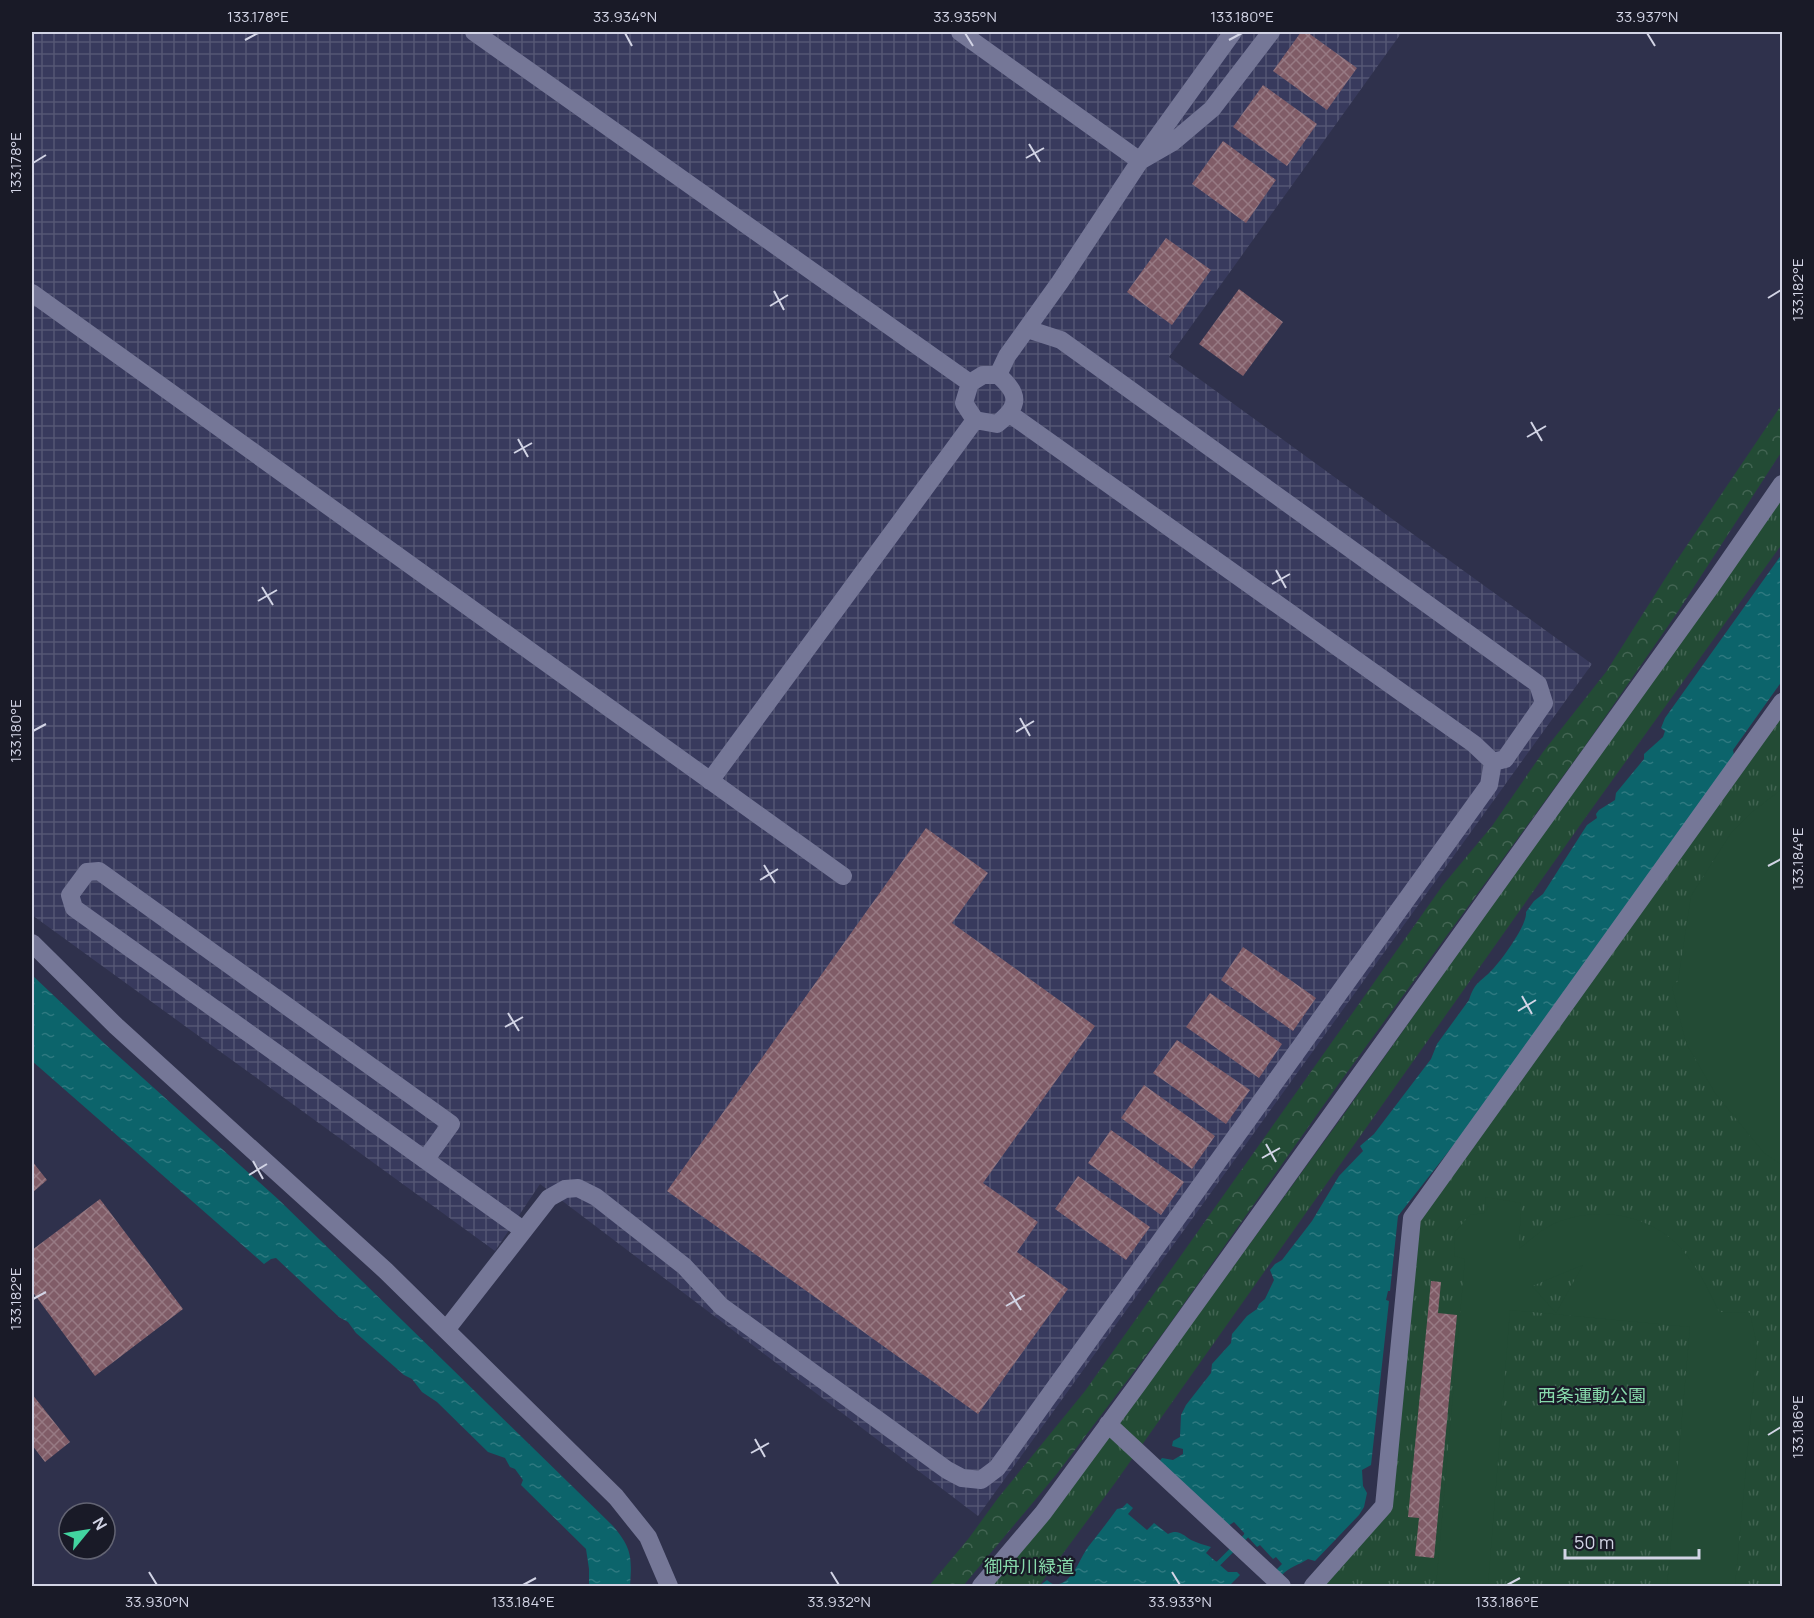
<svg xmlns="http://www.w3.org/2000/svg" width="1814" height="1618" viewBox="0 0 1814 1618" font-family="Manrope,'Noto Sans JP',sans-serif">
	<defs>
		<pattern id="industrial-grid" width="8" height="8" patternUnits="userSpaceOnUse" patternTransform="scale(1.5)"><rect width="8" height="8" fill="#383a5d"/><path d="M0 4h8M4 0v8" fill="none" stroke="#545674"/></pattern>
		<pattern id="forest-crowns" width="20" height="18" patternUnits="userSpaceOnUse" patternTransform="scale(1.5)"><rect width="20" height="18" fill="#234b35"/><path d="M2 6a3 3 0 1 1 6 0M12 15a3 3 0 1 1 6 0" fill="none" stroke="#426452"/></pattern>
		<pattern id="park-tufts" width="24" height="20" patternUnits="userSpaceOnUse" patternTransform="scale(1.5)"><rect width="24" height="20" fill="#234b35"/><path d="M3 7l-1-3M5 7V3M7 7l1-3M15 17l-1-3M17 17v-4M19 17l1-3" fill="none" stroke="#426452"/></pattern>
		<pattern id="water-ripples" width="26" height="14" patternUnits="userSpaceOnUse" patternTransform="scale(1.5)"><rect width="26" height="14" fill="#0c646b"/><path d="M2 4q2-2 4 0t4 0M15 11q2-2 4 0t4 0" fill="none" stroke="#2e7980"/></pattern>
		<pattern id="building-cross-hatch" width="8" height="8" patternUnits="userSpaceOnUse" patternTransform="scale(1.5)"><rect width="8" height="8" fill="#805c67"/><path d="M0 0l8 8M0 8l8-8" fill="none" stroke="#977a84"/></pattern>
	</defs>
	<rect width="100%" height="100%" fill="#2f314c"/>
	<path fill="url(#industrial-grid)" d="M32 32H1402L1169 357 1592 664 978 1516 540 1184 495 1251 32 915Z"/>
	<path fill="url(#forest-crowns)" d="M1782 404V451L1677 613 1585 746 1335 1089 1166 1329 1056 1475 963 1586H929L969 1538 998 1498 1085 1391 1443 885 1492 826 1543 752 1606 672 1675 563Z"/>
	<path fill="url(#park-tufts)" d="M1782 495V544L1583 821 1115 1483 1039 1586H986L1118 1425 1342 1117Z
		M1782 709V1586H1322L1391 1508 1418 1220Z"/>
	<path fill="#234b35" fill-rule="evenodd" d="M1782 789V1165L1764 1153 1715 1093 1686 1043 1672 987 1678 981 1691 896 1731 833 1752 812Z
		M1486 1197 1521 1203 1519 1249C1530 1240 1540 1231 1553 1224 1593 1206 1642 1212 1675 1242 1694 1260 1708 1288 1719 1312L1750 1313 1757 1346 1755 1371 1735 1586H1667L1690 1327 1510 1310 1488 1586H1436L1465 1259 1454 1256 1455 1232 1470 1215 1484 1213ZM1583 1265 1556 1313 1532 1286Z"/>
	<path fill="url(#water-ripples)" d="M1782 554V681L1733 750 1734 755 1470 1124 1398 1216 1390 1291H1388L1386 1300 1389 1301 1371 1465 1362 1470 1363 1486 1367 1493 1364 1507 1359 1515 1315 1561 1308 1559C1299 1565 1289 1567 1282 1575L1276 1570 1282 1564 1276 1557 1273 1559 1260 1545 1257 1547 1234 1522 1228 1526 1158 1463 1162 1458 1173 1460 1183 1454V1449L1172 1446 1173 1441 1180 1437 1181 1415 1186 1405 1211 1373 1212 1364 1231 1343 1232 1334 1247 1316 1257 1309 1259 1304 1265 1299 1274 1280 1270 1270 1275 1264 1282 1260 1312 1221 1339 1176 1363 1151 1360 1146 1374 1134 1431 1059 1437 1044 1469 1000C1475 981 1481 982 1492 970 1501 961 1528 924 1526 912L1534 901 1543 894 1587 825 1597 818 1596 814 1599 810 1615 800 1616 793 1644 759V754L1663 737 1665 731 1661 728 1665 718Z
		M32 975 105 1044 279 1200 613 1526C632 1548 632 1558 630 1586H589V1569L586 1549 521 1485 523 1480 515 1469 510 1467 505 1458 488 1452 437 1402 422 1392 412 1379 404 1375 356 1333 348 1322 339 1317 276 1258 271 1259 264 1264 32 1061Z
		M1127 1503 1133 1508 1128 1514 1147 1530 1154 1523 1168 1534C1178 1529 1182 1534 1191 1540 1197 1543 1205 1545 1211 1547L1206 1553 1228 1572H1237L1240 1575 1229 1586H1039L1047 1580C1051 1583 1054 1586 1059 1584 1073 1581 1080 1558 1088 1547 1098 1534 1108 1522 1117 1509L1122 1508Z"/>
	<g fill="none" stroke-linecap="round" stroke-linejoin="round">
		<path stroke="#0c646b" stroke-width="5" d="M1212 1564H1218L1246 1536 1248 1531"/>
	</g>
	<path fill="url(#building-cross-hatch)" d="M1301 32H1307L1357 68 1327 110 1273 71Z
		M1263 85 1317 124 1287 166 1233 127Z
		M1223 141 1276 180 1246 223 1192 184Z
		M1166 238 1211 270 1172 325 1127 292Z
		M1239 289 1283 322 1243 376 1199 344Z
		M926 828 988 873 952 923 1095 1026 983 1183 1038 1222 1017 1252 1068 1289 978 1414 667 1191Z
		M1243 947 1316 998 1293 1031 1221 980Z
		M1210 993 1282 1044 1259 1078 1186 1027Z
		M1177 1040 1250 1090 1226 1124 1153 1073Z
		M1144 1085 1215 1136 1192 1169 1121 1118Z
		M1111 1130 1184 1182 1161 1215 1088 1163Z
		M32 1161 47 1180 32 1193Z
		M1078 1176 1150 1227 1126 1260 1055 1209Z
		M100 1199 183 1309 95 1376 32 1291V1250Z
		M1431 1281 1441 1282 1438 1313 1457 1315 1434 1558 1415 1556 1419 1518 1408 1517Z
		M32 1394 70 1442 45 1462 32 1445Z"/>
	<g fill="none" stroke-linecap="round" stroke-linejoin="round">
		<path stroke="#757797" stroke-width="18" d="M474 32 970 383
			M960 32 1140 161 1173 142 1212 109 1271 32
			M32 293 843 876
			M1010 414 1474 744 1493 762
			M975 420 997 424C1020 406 1020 394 998 375
			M710 781 975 420 964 403 970 383 983 375H998L1007 356 1060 282 1140 161 1233 32
			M32 943 116 1026 386 1271 616 1497 648 1537 669 1586
			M425 1160 451 1124 99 871 87 872 70 895 74 908 523 1230
			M446 1330 549 1198 565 1189 578 1188 596 1197 684 1266 721 1306 947 1470 962 1478 981 1480 997 1468 1489 785 1493 762 1505 759 1544 703 1538 684 1061 340 1027 329
			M1108 1424 1282 1586
			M981 1586 1043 1513 1138 1384 1712 585 1782 484
			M1313 1586 1384 1506 1412 1218 1782 702"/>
	</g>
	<path fill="none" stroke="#d2d4e5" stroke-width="2" d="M625 33 632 46M965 33 973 46M1647 33 1655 46M245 40 258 33M1229 40 1242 33M1029 144 1040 162M1026 158 1044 148M33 163 46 155M774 291 784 310M1768 298 1781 290M770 306 788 295M1531 422 1542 441M1527 437 1546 426M518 439 528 457M514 453 532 443M1276 570 1286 588M1272 584 1290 574M262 587 273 605M258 601 277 590M1020 718 1030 736M33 731 46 724M1016 732 1034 721M764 865 775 883M1768 866 1781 859M760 880 778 869M1522 996 1532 1014M1518 1011 1536 1000M508 1013 519 1031M505 1027 523 1017M1266 1144 1276 1162M1262 1158 1280 1148M253 1161 263 1179M249 1175 267 1164M1010 1292 1021 1310M33 1299 46 1292M1006 1306 1025 1295M1768 1435 1781 1427M755 1439 765 1457M751 1453 769 1443M149 1572 157 1585M831 1572 839 1585M1172 1572 1180 1585M523 1585 536 1578M1507 1585 1520 1578"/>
	<g text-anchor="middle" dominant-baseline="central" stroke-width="4.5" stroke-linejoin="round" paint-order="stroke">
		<g font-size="18" fill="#87d9ab" stroke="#191a27">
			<text x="1592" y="1395">西条運動公園</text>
			<text x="1029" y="1566">御舟川緑道</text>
		</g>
	</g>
	<rect width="1814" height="1618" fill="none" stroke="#191a27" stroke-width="66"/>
	<g transform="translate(87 1531) rotate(60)"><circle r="28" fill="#191a27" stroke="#636473" stroke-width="1.5"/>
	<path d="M0-4.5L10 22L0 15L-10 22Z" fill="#42d4a0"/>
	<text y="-9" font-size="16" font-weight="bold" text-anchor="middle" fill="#d2d4e5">N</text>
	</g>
	<path d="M1565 1549v9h134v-9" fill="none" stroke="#d2d4e5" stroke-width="3"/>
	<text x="1574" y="1549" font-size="18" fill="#d2d4e5" stroke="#191a27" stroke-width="4.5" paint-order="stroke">50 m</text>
	<rect x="33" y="33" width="1748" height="1552" fill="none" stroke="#d2d4e5" stroke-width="2"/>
	<g font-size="15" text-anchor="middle" fill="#d2d4e5">
		<text x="258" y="22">133.178°E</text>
		<text x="625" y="22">33.934°N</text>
		<text x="965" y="22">33.935°N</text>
		<text x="1242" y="22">133.180°E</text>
		<text x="1647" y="22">33.937°N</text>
		<text transform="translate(16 163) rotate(-90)" y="5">133.178°E</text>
		<text transform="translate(1798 290) rotate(-90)" y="5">133.182°E</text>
		<text transform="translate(16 731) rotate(-90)" y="5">133.180°E</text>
		<text transform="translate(1798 859) rotate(-90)" y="5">133.184°E</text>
		<text transform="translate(16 1299) rotate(-90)" y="5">133.182°E</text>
		<text transform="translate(1798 1427) rotate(-90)" y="5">133.186°E</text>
		<text x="157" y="1607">33.930°N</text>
		<text x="523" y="1607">133.184°E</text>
		<text x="839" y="1607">33.932°N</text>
		<text x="1180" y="1607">33.933°N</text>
		<text x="1507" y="1607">133.186°E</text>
	</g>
</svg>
